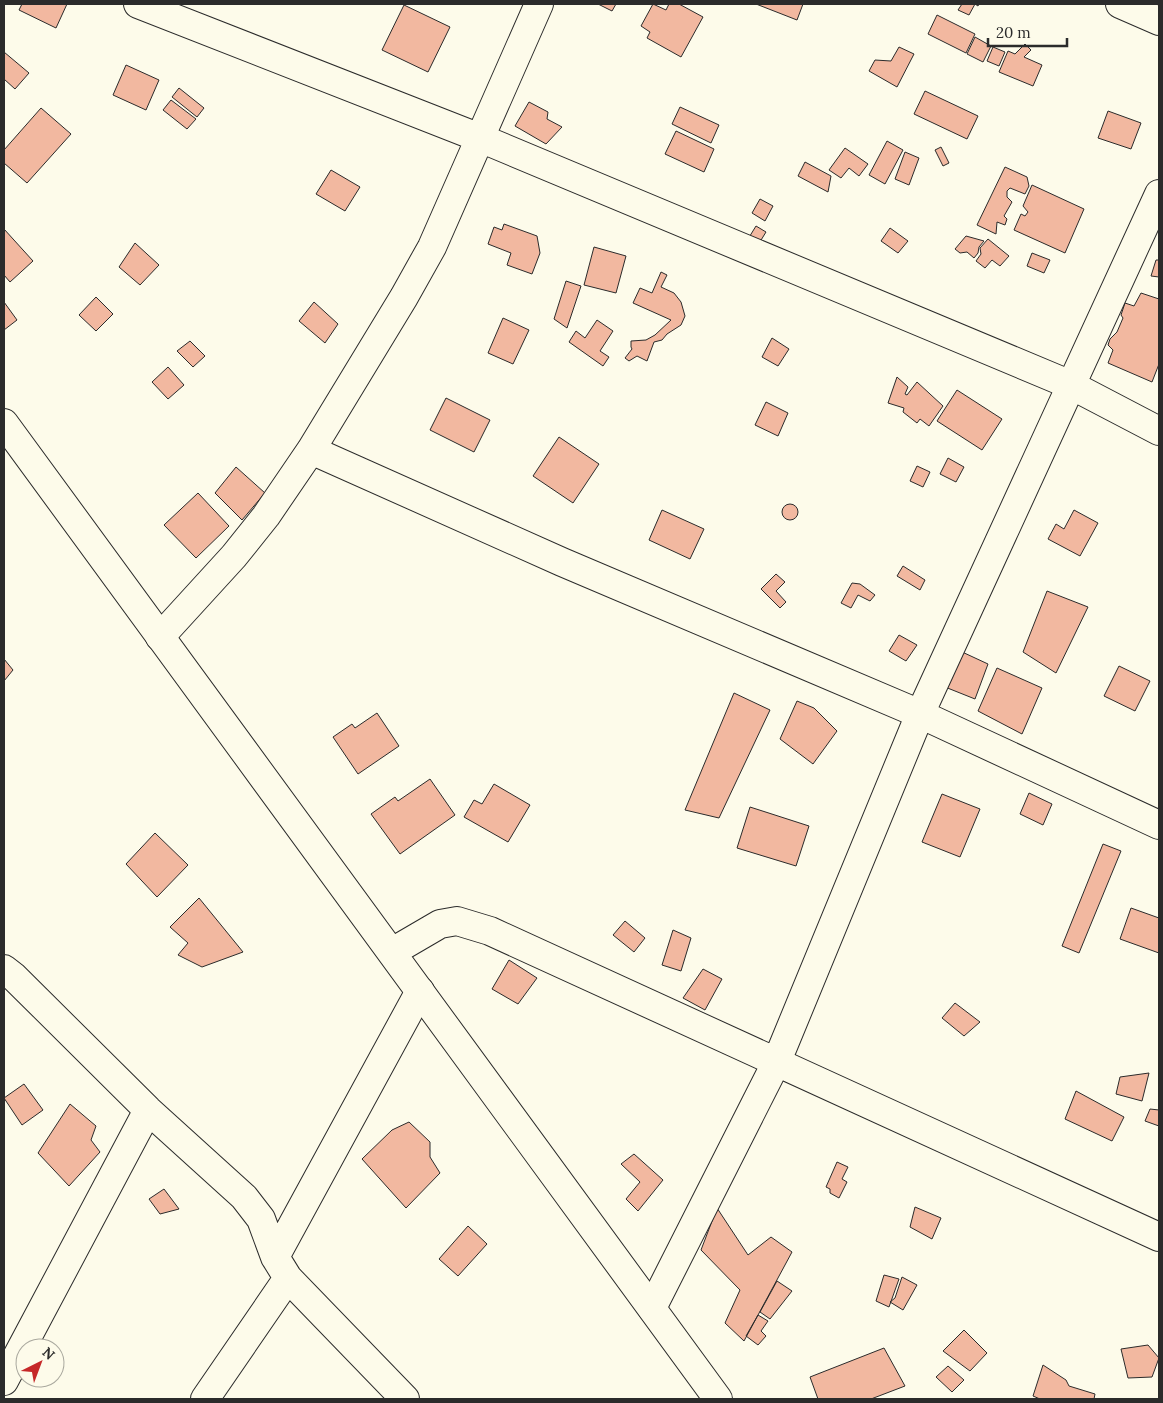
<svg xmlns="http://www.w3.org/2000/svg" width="1163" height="1403" viewBox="0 0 1163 1403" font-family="Lora,serif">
	<rect width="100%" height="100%" fill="#fdfbea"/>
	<path fill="#f2b8a0" stroke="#2b2b2b" d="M22 4H67L56 28 19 10Z
		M598 4H616L612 11Z
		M653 4 666 10 669 4H679L703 17 681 57 647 38 650 32 641 26Z
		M756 4H803L797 20Z
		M962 4H979L978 6 975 4 969 15 958 10Z
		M404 5 450 27 428 72 382 50Z
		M937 15 975 34 966 53 928 34Z
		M975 37 991 46 983 62 967 54Z
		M1025 44 1031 50 1024 57 1042 65 1033 86 999 72 1008 51 1015 54Z
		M899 47 914 54 897 87 869 71 875 60 891 61Z
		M993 47 1005 52 999 66 987 61Z
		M4 52 29 73 15 89 4 79Z
		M126 65 159 80 146 110 113 95Z
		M179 88 204 108 197 117 172 97Z
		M925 91 978 116 967 139 914 114Z
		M171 100 196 119 187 129 163 110Z
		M529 102 548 112 547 119 562 127 546 144 515 126Z
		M680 107 719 125 711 143 672 124Z
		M41 108 71 134 27 183 4 163V150Z
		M1108 111 1141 123 1131 149 1098 138Z
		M676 131 714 149 704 172 665 154Z
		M887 141 903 150 885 184 869 175Z
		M941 147 949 163 943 166 935 150Z
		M845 148 868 164 859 176 849 168 841 178 829 170Z
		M905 152 919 158 909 185 895 179Z
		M805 162 831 176 828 192 798 176Z
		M1005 167 1027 177 1029 186 1025 194 1010 188 1007 191V197L1012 202 1004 216 1007 219 1005 225 997 222 996 234 977 225Z
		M331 170 360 187 345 211 316 194Z
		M1032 185 1084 209 1065 253 1014 230 1021 214 1025 216 1028 212 1023 206Z
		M760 199 773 206 765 221 752 213Z
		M504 224 537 236 540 253 532 274 507 265 511 253 488 244 494 227 502 230Z
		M756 226 766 232 758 245 748 239Z
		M890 228 908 241 898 253 881 241Z
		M4 229 33 261 10 282 4 275Z
		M966 236 984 241 979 247 978 253 974 258 967 252 960 253 955 249Z
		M988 239 1009 256 1000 266 992 260 985 268 976 261 981 254 980 248Z
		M135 243 159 265 140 285 119 267Z
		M594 247 626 256 616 293 584 285Z
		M1032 253 1050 260 1044 273 1027 266Z
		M1156 260H1159V277L1151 276Z
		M661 272 667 275 661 287 674 293 681 302 685 316 681 325 667 334 662 340 654 342 647 361 637 356 629 361 625 358 632 349 631 347V341L646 340 655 335 671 320 633 303 640 288 652 293Z
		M566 281 581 286 567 328 554 319Z
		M1141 293 1159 299V364L1152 382 1108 363 1113 350 1108 345 1110 339 1117 332 1123 318 1121 315 1125 303 1134 306Z
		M96 297 113 314 96 331 79 315Z
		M4 302 17 320 4 330Z
		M314 302 338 324 325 343 299 321Z
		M503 318 529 330 513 364 488 353Z
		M597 320 613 331 600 351 609 357 603 366 569 342 576 331 585 338Z
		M772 338 789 349 778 366 762 357Z
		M190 341 205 356 193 367 177 351Z
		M168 367 184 385 168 399 152 382Z
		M897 377 908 387 905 394 907 395 917 382 943 406 929 426 920 419 917 423 903 412 904 408 888 403Z
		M957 390 1002 419 982 450 937 421Z
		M446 398 490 420 474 452 430 430Z
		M766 402 788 413 778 436 755 425Z
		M559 437 599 464 573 503 533 476Z
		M948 458 964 467 956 482 940 474Z
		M917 466 930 472 923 487 910 481Z
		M236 467 265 493 242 520 215 493Z
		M198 493 229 526 196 558 164 525Z
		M782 512a8 8 0 1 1 16 0a8 8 0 1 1-16 0Z
		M662 510 704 529 690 559 649 540Z
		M1074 510 1098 523 1080 556 1048 539 1056 524 1064 529Z
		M903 566 925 580 920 590 897 576Z
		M776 574 785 582 776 591 786 602 780 608 761 589Z
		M852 583 860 584 875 595 870 601 858 595 851 608 841 603Z
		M1047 591 1088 607 1056 673 1023 652Z
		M899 635 917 645 906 661 889 651Z
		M960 651 988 664 975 699 945 687Z
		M4 659 13 670 4 681Z
		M1119 666 1150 681 1135 711 1104 696Z
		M997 668 1042 688 1022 734 978 711Z
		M734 693 770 710 719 818 685 810Z
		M797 701 814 708 837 731 813 764 780 739Z
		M377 713 399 746 358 774 333 737 352 724 355 728Z
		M430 779 455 815 400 854 371 814 395 797 398 801Z
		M494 784 530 805 508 842 464 817 474 800 482 804Z
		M1029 793 1052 804 1043 825 1020 814Z
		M942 794 980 809 960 857 922 842Z
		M750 807 809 826 796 866 737 848Z
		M155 833 188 865 157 897 126 864Z
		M1103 844 1121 851 1079 953 1062 946Z
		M199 898 243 952 202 967 178 955 188 943 170 927Z
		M1131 908 1159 918V953L1120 939Z
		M625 921 645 938 634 952 613 935Z
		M673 930 691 938 681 971 662 965Z
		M509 960 537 978 518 1004 492 989Z
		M703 969 722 979 705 1010 683 998Z
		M955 1003 980 1022 964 1036 942 1018Z
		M1149 1073 1142 1101 1116 1094 1120 1077Z
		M24 1084 43 1110 22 1125 4 1098Z
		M1076 1091 1124 1117 1112 1141 1065 1119Z
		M70 1104 96 1126 91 1140 100 1152 69 1186 38 1153Z
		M1150 1109 1159 1110V1126L1145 1121Z
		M409 1122 430 1142V1157L440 1173 406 1208 362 1159 392 1130Z
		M634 1154 663 1180 638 1211 626 1199 640 1182 621 1164Z
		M837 1162 848 1167 842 1179 847 1182 839 1198 830 1193V1189L826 1187Z
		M164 1189 179 1209 160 1214 149 1199Z
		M915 1207 941 1218 932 1239 910 1227Z
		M717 1208 748 1255 771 1237 792 1252 744 1341 725 1323 740 1290 701 1250Z
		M468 1226 487 1244 458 1276 439 1259Z
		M884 1275 899 1279 889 1307 876 1301Z
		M902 1277 917 1285 903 1310 890 1302 895 1298Z
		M777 1281 792 1291 770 1319 760 1312Z
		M758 1315 768 1321 761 1331 766 1336 758 1345 746 1336Z
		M964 1330 987 1353 970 1371 943 1351Z
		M1148 1345 1159 1358 1152 1377 1128 1378 1121 1349Z
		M884 1348 905 1386 871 1399H818L810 1377Z
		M1043 1365 1066 1380 1069 1386 1095 1394 1094 1399H1040L1033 1396Z
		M948 1366 964 1380 952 1392 936 1377Z"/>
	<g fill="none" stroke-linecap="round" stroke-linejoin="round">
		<defs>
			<path id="minor" d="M138 4 480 138 1071 385 1159 431
				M1120 4 1159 21
				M311 450 562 562 920 714 1159 825
				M160 637 234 556 266 516 311 450 404 297 432 247 539 4
				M392 952 440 924 457 921 490 931 1159 1237
				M4 969 13 976 148 1110 244 1197 261 1219 275 1257 288 1278 405 1399
				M275 1257 420 991
				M652 1308 777 1061 920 714 1159 194
				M4 1381 148 1110
				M205 1399 288 1278"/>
			<path id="highway" d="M4 423 718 1399"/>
		</defs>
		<use href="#minor" stroke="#2b2b2b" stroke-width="30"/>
		<use href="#highway" stroke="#2b2b2b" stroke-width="30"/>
		<use href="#minor" stroke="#fdfbea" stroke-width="28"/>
		<use href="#highway" stroke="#fdfbea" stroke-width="28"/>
	</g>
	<rect width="1163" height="1403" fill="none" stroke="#2b2b2b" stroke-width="10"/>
	<g transform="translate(40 1363) rotate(42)"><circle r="24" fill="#fdfbea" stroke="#a9a89e"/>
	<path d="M0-4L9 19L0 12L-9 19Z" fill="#c62828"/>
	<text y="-8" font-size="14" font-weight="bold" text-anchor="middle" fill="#2b2b2b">N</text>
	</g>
	<path d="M988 38v8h79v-8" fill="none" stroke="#2b2b2b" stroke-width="2.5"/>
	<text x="996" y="38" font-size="15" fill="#2b2b2b" stroke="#fdfbea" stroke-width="4" paint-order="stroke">20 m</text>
</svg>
